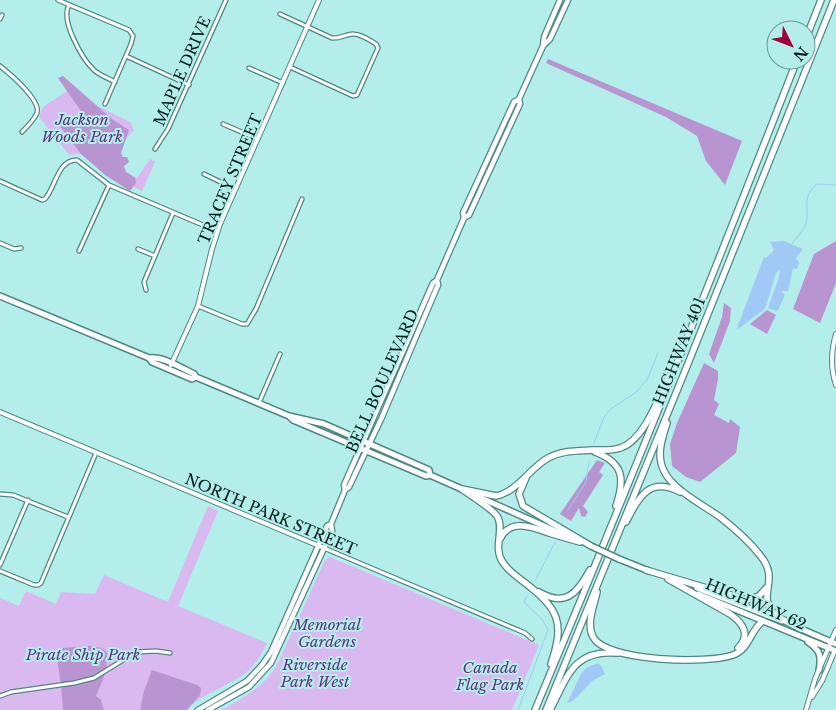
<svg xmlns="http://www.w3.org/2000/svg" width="836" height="710" viewBox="0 0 836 710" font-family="'Libre Baskerville',serif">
	<rect width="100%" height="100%" fill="#b3eeea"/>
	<path fill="#d9b9ef" d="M67 91 130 122 134 130 118 148 125 171 137 178 150 159 155 162 142 191 113 177 81 154 69 155 39 117 43 107Z
		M208 506 218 511 178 606 267 643C262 653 257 662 249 670 231 686 204 692 186 710H0V598L19 606 26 591 56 604 61 592 95 594 104 575 168 602Z
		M330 557 539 645 512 710H221C245 697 264 687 278 663L325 560Z"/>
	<path fill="#b894d1" d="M548 59 742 141 725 185 706 161 697 136 666 117 546 63Z
		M63 76 112 119 129 130 121 153 123 157H127L129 162 124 166 126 172 135 178 136 183 130 191 105 175 81 154 59 125H72L85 117 58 78Z
		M836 241V283L820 323 793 309 814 254Z
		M724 303 731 308 730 321 714 363 709 354 722 317Z
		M767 310 776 315 767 334 750 324Z
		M704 363 718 371V379L714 400 719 404 714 415 729 423 730 419 740 427 736 453 700 482 686 477 672 466 670 444 677 423Z
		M597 460 605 463 599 472 603 475 583 506 588 512 585 517 581 516 579 508 571 521 560 514Z
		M90 646 102 648 107 653 106 672 96 696 101 700 104 710H63L61 684 56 653 63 648Z
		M152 670 197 685 201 688 200 695 187 710H140L144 691Z"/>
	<path fill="#a1c9f5" d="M784 241 803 249 796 258 799 263 797 269 793 268 788 291H781L785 295 778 310 776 311 768 308 778 280 780 270 776 273 765 309 738 329 737 328 764 257 766 258 774 250 770 242Z
		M598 663 602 667 605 674 592 681 573 701 567 703 581 674 586 668Z"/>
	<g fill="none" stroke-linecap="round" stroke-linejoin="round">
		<path stroke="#a1c9f5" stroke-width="1" d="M792 244C795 239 801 234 804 228 813 212 798 200 817 184L836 185
			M594 443 604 417 612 408 635 393 647 380 658 353
			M568 510 586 482 589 461
			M535 581 555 542
			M518 710 548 630 542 619 524 602 527 596"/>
		<defs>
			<path id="minor" d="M58 0 129 30 133 36 131 44 105 104
				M69 5C60 20 82 59 94 70 99 75 108 78 115 82
				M280 14 332 38C340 39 346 34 353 34 361 34 370 40 376 44L378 48 357 95 353 96 290 67
				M0 19 2 15
				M126 56 189 85
				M0 66C10 74 41 100 37 113 34 120 27 127 22 132
				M249 68 283 83
				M223 124 258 139
				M155 149 168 129 226 0
				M204 174 235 189
				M0 181 42 200 45 199C56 187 57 160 77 160L109 185 217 231
				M0 243 14 249 21 248
				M138 249 155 256
				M79 251 109 185
				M146 290 144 282 173 213
				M198 306 242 324H247L256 309 302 199
				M259 403 280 354
				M0 494 13 495 68 517
				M324 548 525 633 532 639
				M0 565 28 500
				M0 571 34 585H38L41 583 96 453
				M0 696 11 692 74 683 94 678 136 652 156 651 170 653"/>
			<path id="tertiary" d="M836 334C831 351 830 367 836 385
				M171 365 198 306 212 249 220 224 319 0
				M0 412 324 548
				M812 697 822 681 835 650
				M806 710 815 679 836 630"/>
			<path id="secondary" d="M543 46 544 37 560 0
				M464 218 463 213 514 102 519 99 543 46 550 39 568 0
				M345 490 349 487 382 417 438 285 437 280
				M198 710 247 681 262 665 271 652 327 526 331 524 345 490 344 485 433 283 437 280 464 218 469 215 520 104 519 99
				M208 710 249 687 271 663 332 531 331 524"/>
			<path id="primary" d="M0 296 149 358 152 362 192 379 196 377
				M149 358C163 356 181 368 194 374L196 377 289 416 324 424 429 470 430 475
				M289 416 293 420 426 476 430 475 464 490
				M472 494 569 537
				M619 559 649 571
				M697 588 782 621
				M698 594 836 651
				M799 628 836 644
				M808 642C820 650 822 656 819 670"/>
			<path id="motorway" d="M806 38 821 0
				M667 423C662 439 656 455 664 471 673 490 703 505 720 517 734 528 748 540 759 554 780 578 760 591 770 608 775 618 792 624 801 629
				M595 452C624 463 625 479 616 506
				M526 478 519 494 523 506 591 546
				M462 489 496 496C517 492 530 468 548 458 563 450 577 451 593 450 602 450 612 451 620 448 644 441 659 397 669 376
				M463 490C473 497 490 507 497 516 505 528 493 547 502 561 507 570 516 576 524 582 559 609 565 622 551 664
				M626 522C639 497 649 476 680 492
				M500 539C510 518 532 527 549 533 559 536 569 539 580 542
				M646 570 747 600 759 596 768 586
				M668 579 730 614C743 623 751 635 738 648
				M539 592C566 608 578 592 590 570
				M597 592C594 606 586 623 593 637 607 662 708 664 733 655 750 649 750 630 763 621
				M535 710C625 495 712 278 797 60
				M546 710 685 371 834 0
				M550 710C568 676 573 649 618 653"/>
		</defs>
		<use href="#minor" stroke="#4f8783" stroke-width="5.5"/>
		<use href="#tertiary" stroke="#4f8783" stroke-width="6"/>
		<use href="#secondary" stroke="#4f8783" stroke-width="7"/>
		<use href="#primary" stroke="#4f8783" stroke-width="8"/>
		<use href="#motorway" stroke="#4f8783" stroke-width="8"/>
		<use href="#minor" stroke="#fff" stroke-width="3"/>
		<use href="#tertiary" stroke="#fff" stroke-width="4"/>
		<use href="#secondary" stroke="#fff" stroke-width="4.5"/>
		<use href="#primary" stroke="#fff" stroke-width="5"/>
		<use href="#motorway" stroke="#fff" stroke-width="5.5"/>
		<defs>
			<path id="primary-bridge" d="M591 546 619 559"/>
		</defs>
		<use href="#primary-bridge" stroke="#4f8783" stroke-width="8" stroke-linecap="butt"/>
		<use href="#primary-bridge" stroke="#fff" stroke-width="5"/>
	</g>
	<g text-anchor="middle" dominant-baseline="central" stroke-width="4" stroke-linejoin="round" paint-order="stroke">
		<g font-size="15" fill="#041b1a" stroke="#b3eeea">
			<text transform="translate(182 71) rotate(-66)">MAPLE DRIVE</text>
			<text transform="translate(230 179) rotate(-67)">TRACEY STREET</text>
			<text transform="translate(679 351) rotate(-68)">HIGHWAY 401</text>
			<text transform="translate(382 381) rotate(-66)">BELL BOULEVARD</text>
			<text transform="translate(271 514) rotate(23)">NORTH PARK STREET</text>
			<text transform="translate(756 604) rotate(23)">HIGHWAY 62</text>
		</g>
		<g font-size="15" font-style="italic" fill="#61337d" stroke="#b3eeea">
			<text x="82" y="119">Jackson<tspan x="82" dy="17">Woods Park</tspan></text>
			<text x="327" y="624">Memorial<tspan x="327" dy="17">Gardens</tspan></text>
			<text x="83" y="654">Pirate Ship Park</text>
			<text x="315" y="664">Riverside<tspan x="315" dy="17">Park West</tspan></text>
			<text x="490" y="667">Canada<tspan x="490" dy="17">Flag Park</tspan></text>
		</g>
	</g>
	<g transform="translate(791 45) rotate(132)"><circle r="24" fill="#b3eeea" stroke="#6d9a97"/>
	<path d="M0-4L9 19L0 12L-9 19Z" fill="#a0003c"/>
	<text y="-8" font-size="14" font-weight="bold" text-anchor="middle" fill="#041b1a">N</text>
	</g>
</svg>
